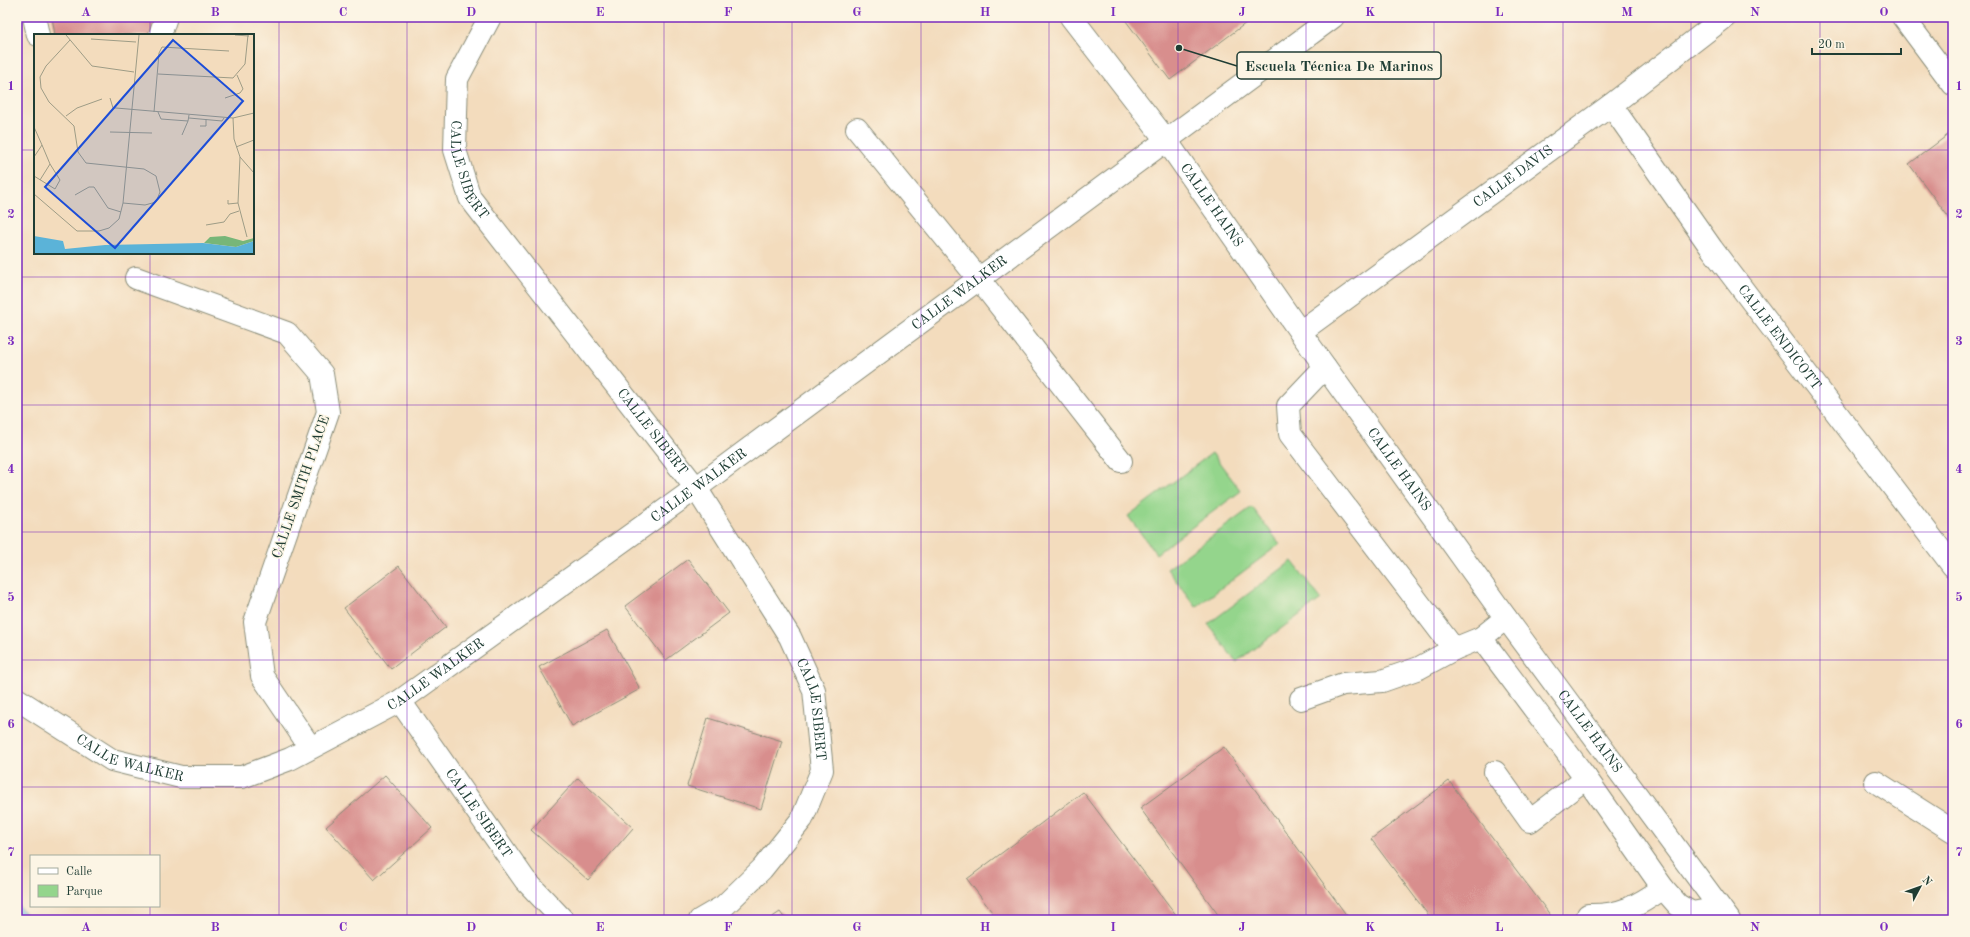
<svg xmlns="http://www.w3.org/2000/svg" width="1970" height="937" viewBox="0 0 1970 937" font-family="'Old Standard TT',serif">
	<rect width="100%" height="100%" fill="#fcf5e5"/>
	<filter id="ink" filterUnits="userSpaceOnUse"><feTurbulence type="fractalNoise" baseFrequency=".025" numOctaves="2"/><feDisplacementMap in="SourceGraphic" scale="8" xChannelSelector="R" yChannelSelector="G"/><feConvolveMatrix kernelMatrix="1 2 1 2 8 2 1 2 1" color-interpolation-filters="sRGB"/></filter>
	<filter id="wash" filterUnits="userSpaceOnUse"><feTurbulence type="fractalNoise" baseFrequency=".012" numOctaves="4" result="noise"/><feDisplacementMap in="SourceGraphic" scale="16" xChannelSelector="R" yChannelSelector="G"/><feGaussianBlur stdDeviation="0.9" result="paint"/><feColorMatrix in="noise" values="0 0 0 0 0 0 0 0 0 0 0 0 0 0 0 0 0 1.4 0 .05"/><feComposite in="paint" operator="in"/></filter>
	<g filter="url(#wash)">
		<rect width="100%" height="100%" fill="#f3dcbd"/>
		<path fill="#94d58c" stroke="#5a8960" d="M1212 453 1241 491 1156 554 1128 516Z
			M1252 507 1280 544 1196 607 1167 569Z
			M1292 561 1321 599 1236 662 1208 624Z"/>
		<path fill="#5bb3d8" stroke="#3d7886" d="M17 904 31 920H17Z"/>
		<g id="blocks">
			<path fill="#d88e8d" d="M52 17H161L156 35H55Z
				M1123 17H1254L1170 80Z
				M1953 131V223L1909 164Z
				M688 559 729 613 666 660 625 606Z
				M399 566 446 627 391 669 344 608Z
				M607 630 640 689 572 726 539 667Z
				M708 718 782 741 761 809 687 786Z
				M1224 747 1350 920H1222L1140 808Z
				M385 775 432 828 374 880 326 827Z
				M578 778 633 828 588 880 531 830Z
				M1449 781 1554 920H1432L1371 839Z
				M1083 792 1180 920H998L967 879Z
				M780 912 786 920H768Z"/>
		</g>
	</g>
	<g filter="url(#ink)">
		<use href="#blocks" fill-opacity="0" stroke="#898c78" stroke-width="1"/>
		<g fill="none" stroke-linecap="round" stroke-linejoin="round">
			<defs>
				<g id="minor">
					<path d="M34 17 38 35"/>
					<path id="s1" d="M490 17 457 79 455 150 470 198 696 488 790 637 814 690 822 770 802 819 762 869 724 906 700 920"/>
					<path id="s2" d="M1071 17 1166 140 1300 332 1506 618 1729 920"/>
					<path d="M1903 17 1953 84"/>
					<path d="M160 35 166 17"/>
					<path id="s3" d="M1611 105 1712 249 1953 566"/>
					<path d="M857 129 979 279 1121 461"/>
					<path d="M136 278 287 333 322 374 328 412 255 622 262 676 310 747"/>
					<path id="s4" d="M1300 332 1611 105 1725 17"/>
					<path d="M1325 367 1288 406 1290 434 1454 649 1481 638 1506 618"/>
					<path d="M1481 638 1586 778 1663 888 1678 905 1692 913 1720 908"/>
					<path id="s5" d="M17 699 112 760 181 777H242L290 759 400 701 696 488 1333 17"/>
					<path d="M1301 699 1343 684 1382 681 1419 668 1454 649"/>
					<path id="s6" d="M400 701 525 880 563 920"/>
					<path d="M1495 772 1530 821 1586 778"/>
					<path d="M1876 782 1953 831"/>
					<path d="M1588 915C1620 916 1638 906 1663 888"/>
				</g>
			</defs>
			<use href="#minor" stroke="#898c78" stroke-width="24"/>
			<use href="#minor" stroke="#fff" stroke-width="22"/>
		</g>
	</g>
	<path fill="none" stroke="#7b2cbf" stroke-width="1" stroke-opacity="0.55" d="M150 17V35M279 17V920M407 17V920M536 17V920M664 17V920M792 17V920M921 17V920M1049 17V920M1178 17V920M1306 17V920M1434 17V920M1563 17V920M1691 17V920M1820 17V920M17 150H35M253 150H1953M150 253V856M17 277H1953M17 405H1953M17 532H1953M17 660H1953M17 787H1953M150 906V920"/>
	<g text-anchor="middle" dominant-baseline="central" stroke-width="3" stroke-linejoin="round" paint-order="stroke">
		<g font-size="14" fill="#1f3d34" stroke="#fcf5e5">
			<text stroke="none"><textPath href="#s1" startOffset="164">CALLE SIBERT</textPath></text>
			<text stroke="none"><textPath href="#s4" startOffset="264">CALLE DAVIS</textPath></text>
			<text stroke="none"><textPath href="#s2" startOffset="235">CALLE HAINS</textPath></text>
			<text stroke="none"><textPath href="#s5" startOffset="1113">CALLE WALKER</textPath></text>
			<text stroke="none"><textPath href="#s3" startOffset="287">CALLE ENDICOTT</textPath></text>
			<text stroke="none"><textPath href="#s1" startOffset="488">CALLE SIBERT</textPath></text>
			<text stroke="none"><textPath href="#s2" startOffset="559">CALLE HAINS</textPath></text>
			<text stroke="none"><textPath href="#s5" startOffset="789">CALLE WALKER</textPath></text>
			<text transform="translate(301 487) rotate(-71)">CALLE SMITH PLACE</text>
			<text stroke="none"><textPath href="#s5" startOffset="465">CALLE WALKER</textPath></text>
			<text stroke="none"><textPath href="#s1" startOffset="812">CALLE SIBERT</textPath></text>
			<text stroke="none"><textPath href="#s2" startOffset="883">CALLE HAINS</textPath></text>
			<text stroke="none"><textPath href="#s5" startOffset="129">CALLE WALKER</textPath></text>
			<text stroke="none"><textPath href="#s6" startOffset="137">CALLE SIBERT</textPath></text>
		</g>
	</g>
	<g transform="translate(34 34)">
		<rect width="220" height="220" fill="#f3dcbd"/>
		<path d="M191 202 209 207 220 204V207L202 213 170 209 176 203Z" fill="#77b678"/>
		<path d="M0 202 29 207 31 215 71 211 169 209 202 213 220 207V219H0Z" fill="#5bb3d8"/>
		<path fill="none" stroke="#9e9c86" stroke-width="1" d="M32 1 58 32 100 38M201 1 215 2M57 5 102 8M36 6 12 32 6 43 7 54 15 68 40 92 44 118 52 129 110 135 122 142 126 158 122 168 111 171 89 169M124 40 199 44 211 30 214 1M76 64 79 74H82L199 84 220 79M191 64 206 59 209 55 203 41M120 78 125 19 128 13 195 17M124 78 127 85 154 87 155 81M32 82 43 74 68 65M155 84 188 87 190 84M199 84 200 105 206 123 220 139M166 92H172V85M0 93 8 111 0 123M76 98 118 99M148 101 154 87M202 113 220 106M206 123 204 169 213 203M0 142 21 155 26 146 16 130M6 146 16 130 8 111M0 160 43 197H65L75 194 85 185 89 169 105 1M41 161 55 153H60L74 174 87 178M194 166V170L204 169M172 191 190 188 196 180 205 177"/>
		<path fill="#1d4ed8" fill-opacity="0.15" stroke="#1d4ed8" stroke-width="2" d="M139 6 209 67 81 214 11 153Z"/>
		<rect width="220" height="220" fill="none" stroke="#1f3d34" stroke-width="2"/>
	</g>
	<path fill="none" stroke="#1f3d34" stroke-width="1.5" d="M1179 48L1237 66"/>
	<circle fill="#1f3d34" stroke="#fcf5e5" stroke-width="1.5" cx="1179" cy="48" r="4"/>
	<rect fill="#fcf5e5" stroke="#1f3d34" stroke-width="1.5" x="1237" y="52" width="204" height="27" rx="4"/>
	<g font-size="15" text-anchor="middle" font-weight="bold" fill="#1f3d34">
		<text x="1339" y="71">Escuela Técnica De Marinos</text>
	</g>
	<rect width="1970" height="937" fill="none" stroke="#fcf5e5" stroke-width="44"/>
	<rect x="30" y="855" width="130" height="52" fill="#fcf5e5" stroke="#a4ab9e"/>
	<rect x="38" y="868" width="20" height="6" fill="#ffffff" stroke="#a4ab9e"/>
	<text x="66" y="875" font-size="12" fill="#1f3d34">Calle</text>
	<rect x="38" y="885" width="20" height="12" fill="#94d58c" stroke="#a4ab9e"/>
	<text x="66" y="895" font-size="12" fill="#1f3d34">Parque</text>
	<g transform="translate(1920 887) rotate(49)" stroke="#fcf5e5" stroke-width="3" paint-order="stroke">
	<path d="M0-3L7 15L0 10L-7 15Z" fill="#1f3d34"/>
	<text y="-6" font-size="11" font-weight="bold" text-anchor="middle" fill="#1f3d34">N</text>
	</g>
	<path d="M1812 48v6h89v-6" fill="none" stroke="#1f3d34" stroke-width="2"/>
	<text x="1818" y="48" font-size="12" fill="#1f3d34" stroke="#fcf5e5" stroke-width="3" paint-order="stroke">20 m</text>
	<rect x="22" y="22" width="1926" height="893" fill="none" stroke="#7b2cbf" stroke-width="1.5"/>
	<g font-size="13" text-anchor="middle" font-weight="bold" fill="#7b2cbf">
		<text x="86" y="16">A</text>
		<text x="215" y="16">B</text>
		<text x="343" y="16">C</text>
		<text x="471" y="16">D</text>
		<text x="600" y="16">E</text>
		<text x="728" y="16">F</text>
		<text x="857" y="16">G</text>
		<text x="985" y="16">H</text>
		<text x="1113" y="16">I</text>
		<text x="1242" y="16">J</text>
		<text x="1370" y="16">K</text>
		<text x="1499" y="16">L</text>
		<text x="1627" y="16">M</text>
		<text x="1755" y="16">N</text>
		<text x="1884" y="16">O</text>
		<text x="11" y="90">1</text>
		<text x="1959" y="90">1</text>
		<text x="11" y="218">2</text>
		<text x="1959" y="218">2</text>
		<text x="11" y="345">3</text>
		<text x="1959" y="345">3</text>
		<text x="11" y="473">4</text>
		<text x="1959" y="473">4</text>
		<text x="11" y="601">5</text>
		<text x="1959" y="601">5</text>
		<text x="11" y="728">6</text>
		<text x="1959" y="728">6</text>
		<text x="11" y="856">7</text>
		<text x="1959" y="856">7</text>
		<text x="86" y="931">A</text>
		<text x="215" y="931">B</text>
		<text x="343" y="931">C</text>
		<text x="471" y="931">D</text>
		<text x="600" y="931">E</text>
		<text x="728" y="931">F</text>
		<text x="857" y="931">G</text>
		<text x="985" y="931">H</text>
		<text x="1113" y="931">I</text>
		<text x="1242" y="931">J</text>
		<text x="1370" y="931">K</text>
		<text x="1499" y="931">L</text>
		<text x="1627" y="931">M</text>
		<text x="1755" y="931">N</text>
		<text x="1884" y="931">O</text>
	</g>
</svg>
